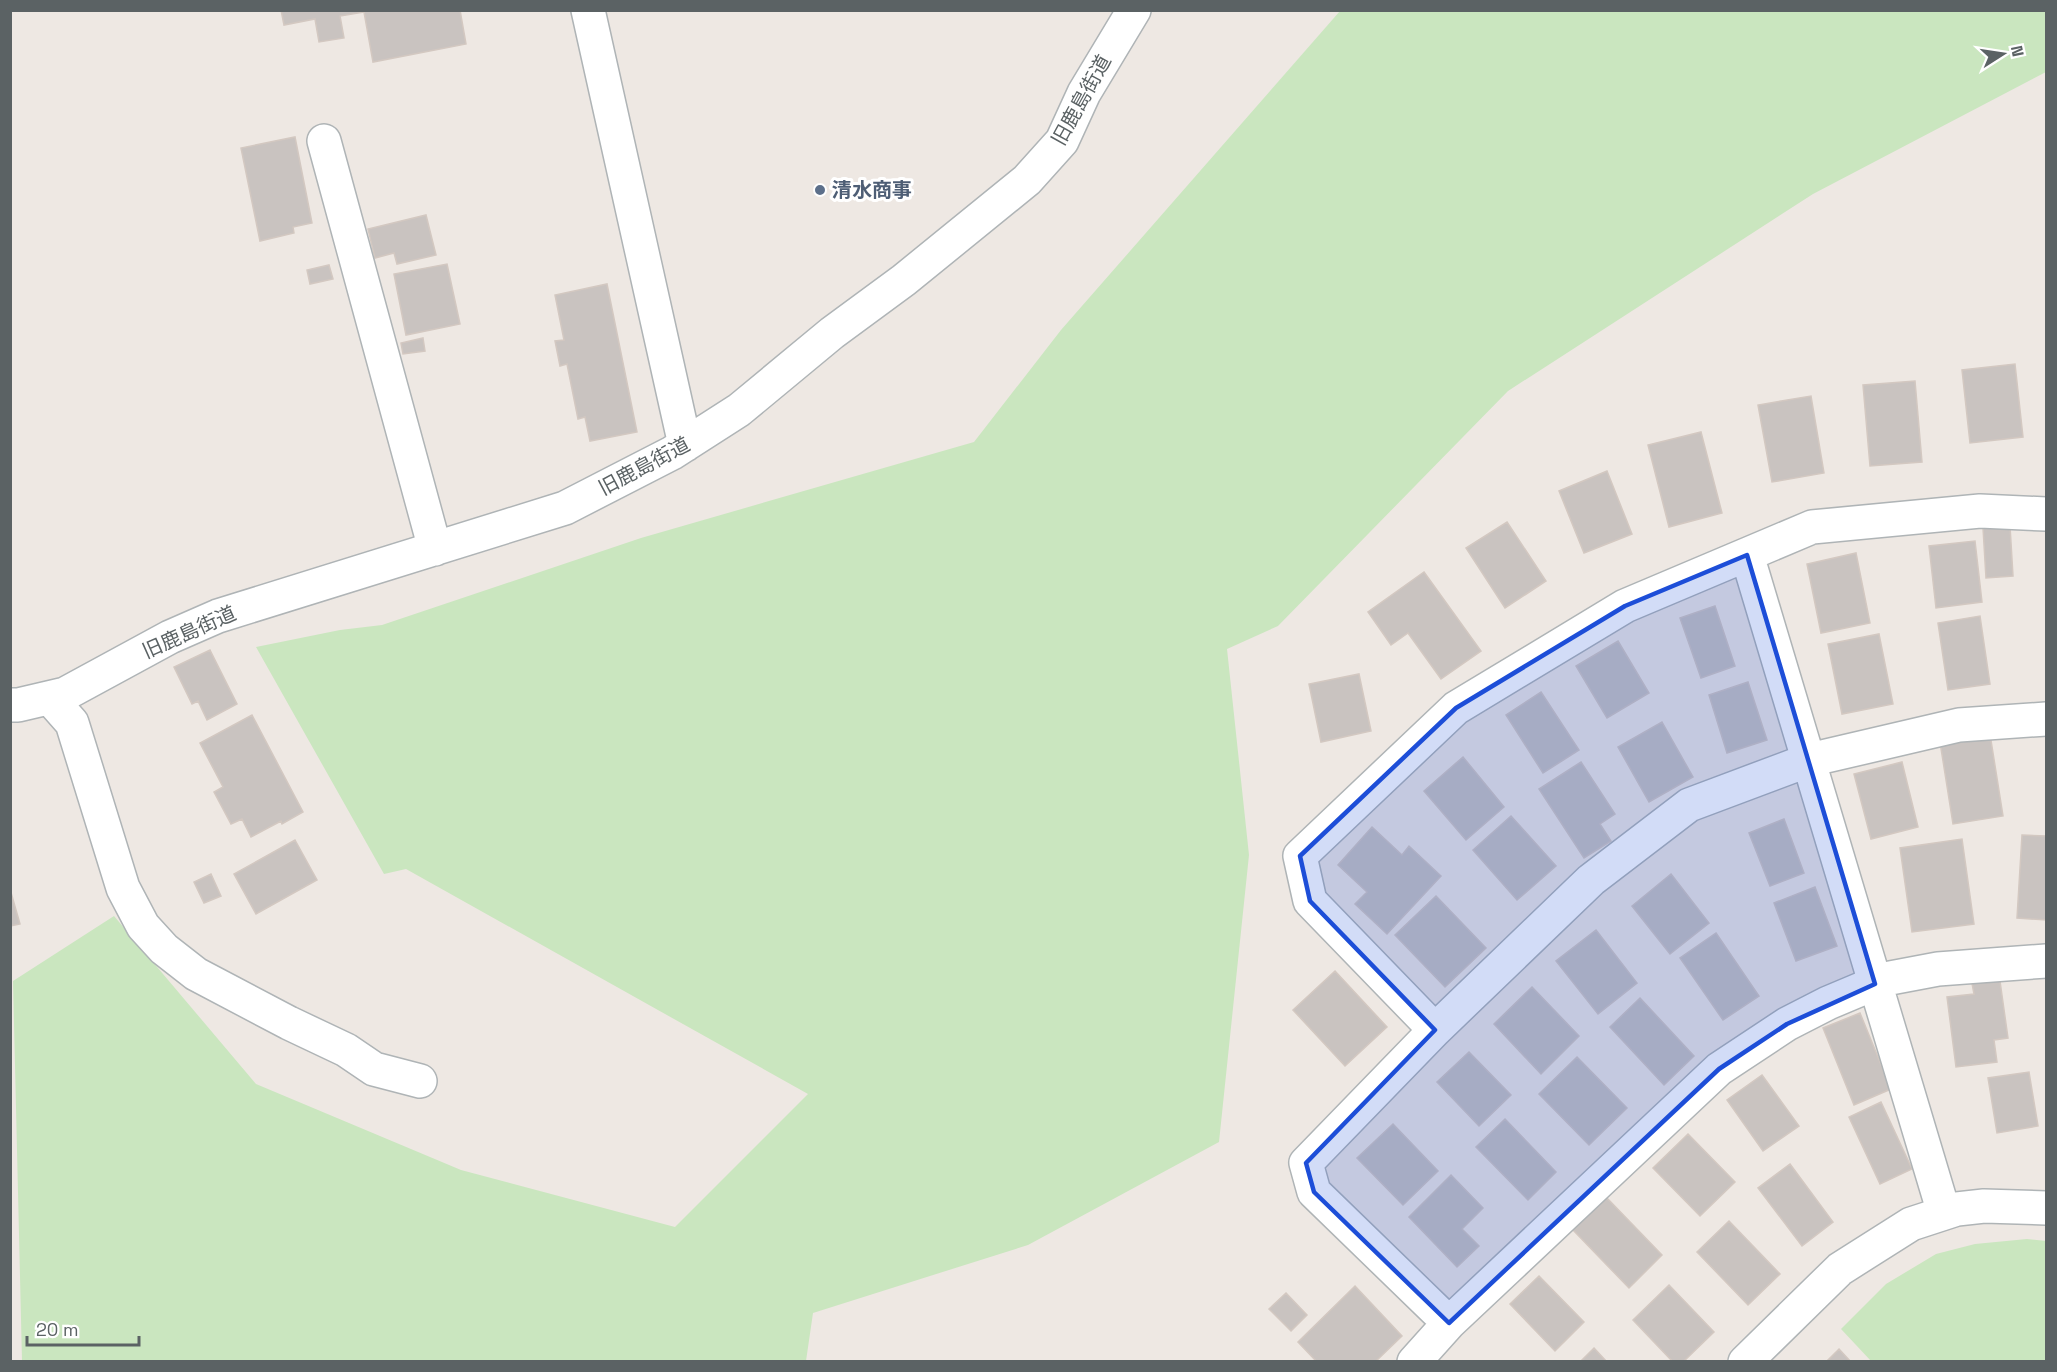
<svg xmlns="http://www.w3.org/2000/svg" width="2057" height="1372" viewBox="0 0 2057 1372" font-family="'Space Grotesk','Noto Sans JP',sans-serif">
	<rect width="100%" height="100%" fill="#eee8e3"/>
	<path fill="#cae6bf" d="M1340 11H2046V72L1813 194 1508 391 1278 626 1227 649 1249 855 1219 1142 1028 1245 813 1313 806 1361H22L13 981 114 916 256 1084 461 1170 675 1227 808 1094 406 869 384 874 256 647 340 630 382 625 641 538 974 442 1061 330Z
		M2027 1239 2046 1241V1361H1871L1841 1329 1886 1284 1936 1254 1975 1244Z"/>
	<path fill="#c9c3c0" stroke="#d3c8c1" stroke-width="1.5" d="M281 10H460L466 44 373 62 364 12 340 16 344 38 319 42 315 19 284 25Z
		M295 137 312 223 293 227 294 233 260 241 241 148Z
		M426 215 436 255 397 264 394 253 375 258 368 229Z
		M447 264 460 324 406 335 394 274Z
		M329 265 333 279 310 284 307 270Z
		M607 284 637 432 590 441 585 417 578 419 567 364 560 366 555 341 564 340 555 295Z
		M423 338 425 351 403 354 401 343Z
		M2015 364 2023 437 1970 443 1962 370Z
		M1915 381 1922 462 1870 466 1863 385Z
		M1811 396 1824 473 1772 482 1758 405Z
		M1701 432 1722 513 1669 527 1648 445Z
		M1607 471 1632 534 1584 553 1559 491Z
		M1507 522 1546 581 1505 608 1466 548Z
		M2010 526 2013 576 1986 578 1983 528Z
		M1975 541 1982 602 1936 608 1929 546Z
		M1856 553 1870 623 1821 633 1807 564Z
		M1424 572 1481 651 1441 679 1408 633 1391 645 1368 612Z
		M1715 606 1735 666 1701 678 1680 618Z
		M1980 616 1990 684 1948 690 1938 623Z
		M1879 634 1893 704 1842 714 1828 644Z
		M1618 641 1649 693 1607 718 1576 666Z
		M210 650 237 704 207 720 198 701 192 704 174 667Z
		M1359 674 1371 731 1321 742 1309 684Z
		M1748 682 1767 740 1727 753 1709 695Z
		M1541 692 1579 750 1543 773 1506 715Z
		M252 715 303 812 282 824 281 821 251 837 242 819 231 824 214 792 223 787 200 743Z
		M1662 722 1693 777 1649 802 1618 747Z
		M1990 734 2003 816 1953 824 1940 742Z
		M1463 757 1504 807 1466 840 1424 791Z
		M1581 762 1615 814 1600 824 1611 841 1584 858 1539 789Z
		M1902 762 1918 827 1871 839 1854 774Z
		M1511 816 1556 866 1517 900 1473 850Z
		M1784 819 1804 873 1770 886 1749 833Z
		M1372 827 1402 855 1409 846 1441 876 1387 934 1355 904 1367 892 1338 865Z
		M2022 835 2046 836V920L2017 918Z
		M1962 839 1974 924 1912 932 1900 848Z
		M295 840 317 880 256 914 234 874Z
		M211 874 221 896 204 903 194 882Z
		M1671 874 1709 923 1670 954 1632 906Z
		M1815 887 1837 946 1796 961 1774 903Z
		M10 889 20 924 10 926Z
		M1436 896 1486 948 1445 987 1395 935Z
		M1596 930 1637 983 1598 1014 1556 961Z
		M1716 933 1759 996 1723 1020 1680 958Z
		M1335 971 1387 1027 1345 1066 1293 1010Z
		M1999 974 2008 1038 1994 1040 1997 1062 1956 1067 1947 997 1974 994 1971 978Z
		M1532 987 1579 1036 1541 1074 1494 1024Z
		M1640 998 1694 1056 1664 1085 1610 1027Z
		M1860 1013 1891 1089 1854 1105 1823 1028Z
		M1469 1052 1511 1095 1479 1126 1437 1082Z
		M1577 1057 1627 1108 1589 1145 1539 1094Z
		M2029 1072 2038 1126 1997 1133 1988 1078Z
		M1762 1075 1799 1126 1763 1151 1727 1100Z
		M1881 1102 1912 1169 1880 1184 1849 1117Z
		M1505 1119 1556 1172 1528 1200 1476 1147Z
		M1393 1124 1438 1171 1403 1205 1357 1158Z
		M1688 1134 1735 1182 1700 1216 1653 1168Z
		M1790 1164 1833 1222 1802 1246 1758 1188Z
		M1451 1175 1483 1208 1462 1229 1479 1246 1457 1267 1409 1217Z
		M1606 1197 1662 1255 1629 1288 1573 1230Z
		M1729 1221 1780 1274 1748 1305 1697 1252Z
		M1539 1276 1584 1322 1555 1351 1510 1304Z
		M1669 1285 1714 1332 1683 1362H1673L1633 1320Z
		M1355 1286 1402 1336 1375 1362H1317L1298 1342Z
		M1286 1293 1307 1315 1291 1331 1269 1309Z
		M1594 1348 1607 1362H1580Z
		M1839 1349 1851 1362H1826Z"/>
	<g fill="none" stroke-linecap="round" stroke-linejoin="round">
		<defs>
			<path id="street" d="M588 10 685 445
				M324 141 435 549
				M1747 555 1944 1213
				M50 698 72 723 123 888 143 926 164 949 196 974 289 1023 346 1050 374 1069 420 1081
				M10 705H18L65 694 170 637 218 616 565 508 672 453 739 410 832 333 904 280 1027 180 1062 141 1084 93 1134 10
				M1435 1030 1310 901 1300 856 1456 708 1625 606 1812 527 1980 511 2046 514
				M1449 1323 1314 1192 1306 1163 1435 1030 1591 880 1689 805 1809 760 1959 725 2046 719
				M1414 1362 1449 1323 1719 1069 1787 1024 1828 1003 1885 979 1938 969 2046 961
				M1745 1362 1840 1269 1911 1224 1957 1209 1984 1206 2046 1208"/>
		</defs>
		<use href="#street" stroke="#afb4b6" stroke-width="36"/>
		<use href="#street" stroke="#fff" stroke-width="33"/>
	</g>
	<path fill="#1d4ed8" fill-opacity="0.2" stroke="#1d4ed8" stroke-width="4.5" stroke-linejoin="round" d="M1747 555 1875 984 1787 1024 1719 1069 1449 1323 1314 1192 1306 1163 1435 1030 1310 901 1300 856 1456 708 1625 606Z"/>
	<circle fill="#5c6f8a" stroke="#fff" stroke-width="2" cx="820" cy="190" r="6"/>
	<g text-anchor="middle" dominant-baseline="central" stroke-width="6" stroke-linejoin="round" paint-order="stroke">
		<g font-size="20" fill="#5b6264" stroke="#fff">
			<text transform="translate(1081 100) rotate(-61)">旧鹿島街道</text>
			<text transform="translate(644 466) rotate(-28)">旧鹿島街道</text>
			<text transform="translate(189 632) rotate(-24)">旧鹿島街道</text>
		</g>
		<g font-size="20" font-weight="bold" fill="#4e5e75" stroke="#fff" text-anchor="start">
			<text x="832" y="190">清水商事</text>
		</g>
	</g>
	<rect width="2057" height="1372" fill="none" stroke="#5b6264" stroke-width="24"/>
	<g transform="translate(2003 54) rotate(78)" stroke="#ffffff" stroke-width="4.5" paint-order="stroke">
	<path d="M0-4.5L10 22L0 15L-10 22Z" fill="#5b6264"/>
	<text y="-9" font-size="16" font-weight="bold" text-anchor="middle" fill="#5b6264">N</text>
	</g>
	<path d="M27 1336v9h112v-9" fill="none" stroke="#5b6264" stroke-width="3"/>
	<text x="36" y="1336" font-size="18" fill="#5b6264" stroke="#ffffff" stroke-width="4.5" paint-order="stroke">20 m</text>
</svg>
